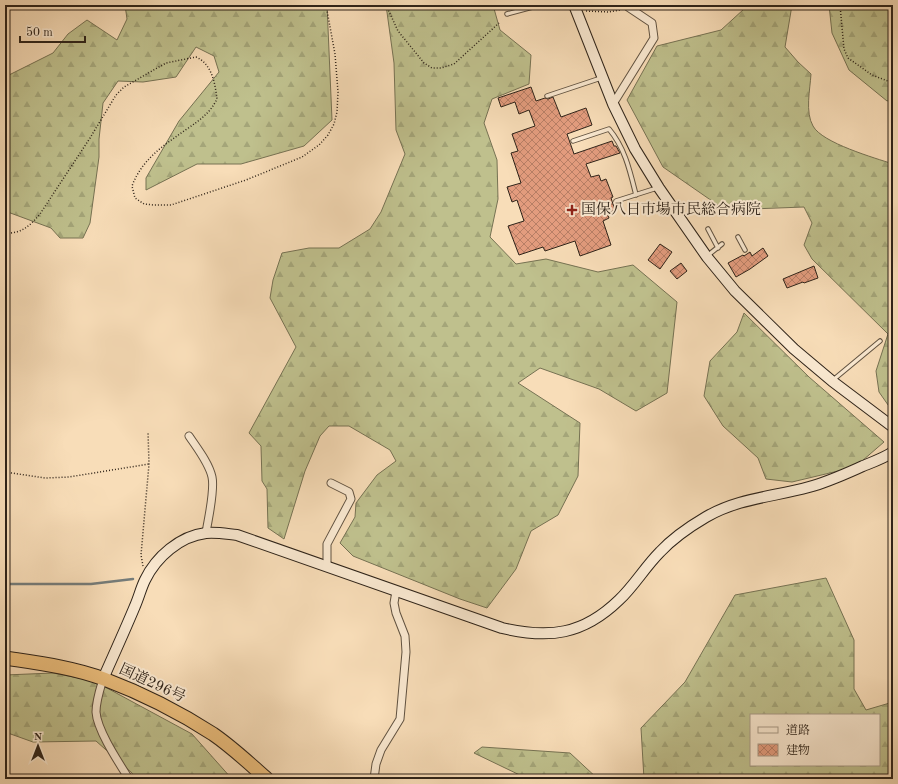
<svg xmlns="http://www.w3.org/2000/svg" width="898" height="784" viewBox="0 0 898 784" font-family="'Old Standard TT','Noto Serif JP',serif">
	<defs>
		<pattern id="forest-firs" width="22" height="20" patternUnits="userSpaceOnUse"><rect width="22" height="20" fill="#bfc08d"/><path d="M5 1l3.5 6h-7zM16 11l3.5 6h-7z" fill="#a4a579"/></pattern>
		<pattern id="building-cross-hatch" width="8" height="8" patternUnits="userSpaceOnUse"><rect width="8" height="8" fill="#e39c7e"/><path d="M0 0l8 8M0 8l8-8" fill="none" stroke="#b87f66"/></pattern>
	</defs>
	<rect width="100%" height="100%" fill="#f8ddb8"/>
	<filter id="stains"><feTurbulence type="fractalNoise" baseFrequency=".005" numOctaves="4"/><feColorMatrix values="0 0 0 0 .2 0 0 0 0 .09 0 0 0 0 .02 0 0 0 .5 -.17"/></filter>
	<radialGradient id="worn" r=".72"><stop offset=".6" stop-color="#630" stop-opacity="0"/><stop offset="1" stop-color="#630" stop-opacity=".3"/></radialGradient>
	<path fill="url(#forest-firs)" stroke="#767253" fill-rule="evenodd" d="M125 5H327L332 120 304 146 241 164H197L146 190V178L179 121 219 72 214 56 196 47 176 77 143 82 118 81 103 103 99 139V157L90 223 83 238H60L51 228 5 211V77L53 53 68 34 87 20 117 40 127 19Z
		M386 5H493L500 30 531 55 529 84 492 99 484 123 497 160 498 199 490 237 516 264 546 259 598 272 633 265 677 302 667 393 636 411 599 389 540 368 518 383 580 423 578 476 558 515 531 531 516 569 487 608 460 599 353 556 340 543 355 517 356 503 377 475 396 461 390 450 349 426H329L320 436 305 471 284 539 268 528 267 489 262 481 261 446 249 433 296 347 270 298 273 280 282 253 309 248H339L370 229 381 212 405 154 396 130 394 63Z
		M742 5H792L785 47 798 62 811 74C810 90 805 112 813 126 822 143 875 158 893 164V412L879 392 876 371 888 334 812 259 804 245 812 223 804 207 725 210 663 167 627 100 657 46 721 30 744 9Z
		M829 5H893V99L887 101 849 70 832 33Z
		M744 313 809 377 884 442 855 467 792 482 766 479 758 458 723 426 704 396 710 361 737 332Z
		M826 578 854 640V689L866 710 893 702V779H644L641 728 685 682 735 595ZM751 715H879V765H751Z
		M53 673 94 681 192 734 232 779H135L132 773 96 741 33 742 5 732V675Z
		M482 747 570 753 598 779H528L474 753Z"/>
	<g fill="none" stroke-linecap="round" stroke-linejoin="round">
		<path stroke="#757c7a" stroke-width="2.5" d="M5 584H91L133 579"/>
	</g>
	<path fill="url(#building-cross-hatch)" stroke="#2e2319" d="M531 87 536 101 545 98 548 99 553 97 561 117 586 108 592 125 567 134 574 154 612 141 614 146H616L620 153 586 164 591 177 599 175 601 181 606 179 613 197 611 198 615 210 607 213 609 218 603 221 611 245 580 256 575 241 545 251 543 247 519 255 508 226 524 221 517 200 512 202 507 187 521 183 511 153 518 151 512 134 535 126 529 110 519 114 515 102 501 107 498 98Z
		M660 244 672 252 660 269 648 260Z
		M763 248 768 256 750 269 736 277 728 263 743 255 744 256 750 252 752 256Z
		M681 263 687 271 677 279 670 271Z
		M814 266 818 278 804 283 803 282 787 288 783 279Z"/>
	<g fill="none" stroke-linecap="round" stroke-linejoin="round">
		<defs>
			<path id="lane" d="M507 14 540 5
				M547 96 601 78
				M573 141 609 129C625 148 630 171 636 195
				M616 201 657 188
				M708 229 718 248
				M738 237 745 250
				M707 256 722 244
				M833 380 880 341"/>
			<path id="street" d="M613 104 654 38 652 23 628 7V5
				M189 436C197 448 209 463 212 477 215 491 208 519 206 533
				M327 567V544L351 499 349 492 331 483
				M103 679C100 689 96 701 96 712 97 730 119 763 129 779
				M374 779 376 764 381 750 400 719 406 652 405 636 396 613 394 603 396 591"/>
			<path id="secondary" d="M574 5 613 104 635 149 659 188 707 257 735 291 794 349 832 381 893 427
				M103 679C114 654 125 630 135 606 139 597 141 588 145 580 156 557 180 536 206 533 217 532 227 534 237 535L502 628C549 639 583 635 619 600 634 586 645 567 660 552 673 538 689 527 706 517 739 498 773 497 809 487 828 482 845 474 863 466 873 462 884 458 893 452"/>
			<path id="highway" d="M5 658C38 663 72 667 104 679 141 693 179 712 213 734 232 747 250 764 267 779"/>
		</defs>
		<use href="#lane" stroke="#605241" stroke-width="5.5"/>
		<use href="#street" stroke="#605241" stroke-width="9"/>
		<use href="#secondary" stroke="#2e2319" stroke-width="12"/>
		<use href="#highway" stroke="#2e2319" stroke-width="15"/>
		<path stroke="#2e2319" stroke-width="1.5" stroke-dasharray="1 2" stroke-linecap="butt" d="M386 5 398 31 424 63 432 68H441L454 64 499 23
			M840 5 844 49 848 58 872 75 893 83
			M586 11 608 12 620 10
			M5 233C21 234 30 226 40 214L90 138 116 95 124 87 166 63 196 57C212 64 215 83 217 99 210 113 200 120 187 129 164 145 142 159 132 186L135 198 144 204 154 205H171L246 180 302 157 319 145 328 135 334 124 337 112 338 92 335 54 326 5
			M5 472 45 478 69 477 149 464
			M143 566 141 555 149 464 148 432"/>
		<use href="#lane" stroke="#fae9d1" stroke-width="3.5"/>
		<use href="#street" stroke="#fae9d1" stroke-width="7"/>
		<use href="#secondary" stroke="#fae9d1" stroke-width="10"/>
		<use href="#highway" stroke="#ecbe7c" stroke-width="13"/>
	</g>
	<path fill="#8f2418" stroke="#fae9d1" stroke-width="1.5" d="M570 204h4v4h4v4h-4v4h-4v-4h-4v-4h4z"/>
	<g text-anchor="middle" dominant-baseline="central" stroke-width="4" stroke-linejoin="round" paint-order="stroke">
		<g font-size="15" fill="#2e2319" stroke="#fae9d1" text-anchor="start">
			<text x="581" y="210">国保八日市場市民総合病院</text>
		</g>
		<g font-size="15" fill="#2e2319" stroke="#fae9d1">
			<text transform="translate(152 684) rotate(25)">国道296号</text>
		</g>
	</g>
	<rect width="898" height="784" fill="none" stroke="#f8ddb8" stroke-width="20"/>
	<rect x="6" y="6" width="886" height="772" fill="none" stroke="#2e2319" stroke-width="2"/>
	<rect x="10" y="10" width="878" height="764" fill="none" stroke="#2e2319"/>
	<rect x="750" y="714" width="130" height="52" fill="#fae9d1" stroke="#a89a87"/>
	<rect x="758" y="727" width="20" height="6" fill="#fae9d1" stroke="#a89a87"/>
	<text x="786" y="734" font-size="12" fill="#2e2319">道路</text>
	<rect x="758" y="744" width="20" height="12" fill="url(#building-cross-hatch)" stroke="#a89a87"/>
	<text x="786" y="754" font-size="12" fill="#2e2319">建物</text>
	<g transform="translate(38 746)" stroke="#fae9d1" stroke-width="3" paint-order="stroke">
	<path d="M0-3L7 15L0 10L-7 15Z" fill="#2e2319"/>
	<text y="-6" font-size="11" font-weight="bold" text-anchor="middle" fill="#2e2319">N</text>
	</g>
	<path d="M20 36v6h65v-6" fill="none" stroke="#2e2319" stroke-width="2"/>
	<text x="26" y="36" font-size="12" fill="#2e2319" stroke="#fae9d1" stroke-width="3" paint-order="stroke">50 m</text>
	<rect width="100%" height="100%" filter="url(#stains)"/>
	<rect width="100%" height="100%" fill="url(#worn)"/>
</svg>
